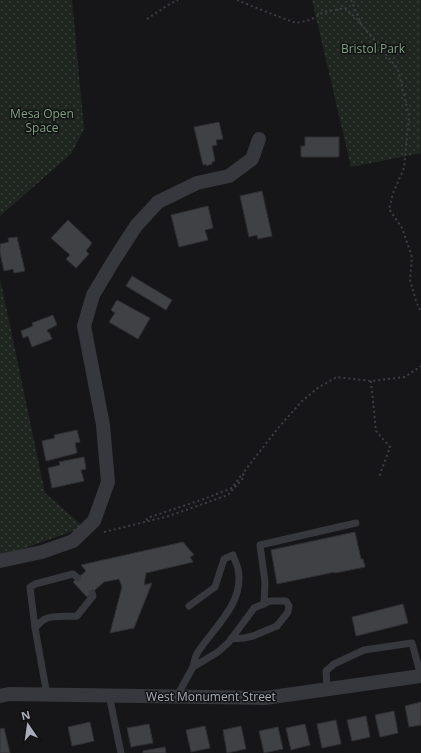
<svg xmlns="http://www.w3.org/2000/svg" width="421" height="753" viewBox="0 0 421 753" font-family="'Open Sans',sans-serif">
	<defs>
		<pattern id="park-dots" width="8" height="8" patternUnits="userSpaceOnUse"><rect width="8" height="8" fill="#1e261f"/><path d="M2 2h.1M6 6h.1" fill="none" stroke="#3c433d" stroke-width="1.8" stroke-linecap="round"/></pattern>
	</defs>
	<rect width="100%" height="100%" fill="#161618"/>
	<path fill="url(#park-dots)" d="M0 0H72L84 129 71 154 0 216Z
		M312 0H421V153L351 167Z
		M0 278 45 493 84 527 0 557Z"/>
	<path fill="#404145" stroke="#303034" d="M219 122 223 139 216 140 217 145 212 146 215 161 212 162V164L206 166V164L203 165 194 127Z
		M305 137H339V157H301V146H305Z
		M262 191 272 236 258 239 257 235 249 237 240 196Z
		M208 206 213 228 205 230 208 240 179 247 171 215Z
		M68 220 92 243 86 251 89 254 76 268 66 259 70 255 51 238Z
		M17 237 25 271 14 273 13 269 4 271 0 253V244L9 242 8 238Z
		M132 276 172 300 166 310 126 286Z
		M117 300 150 318 138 339 109 322 115 313 111 310Z
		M53 315 57 325 47 330 48 333 49 332 52 339 32 347 28 336 23 338 21 331 33 326 32 323Z
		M77 430 80 442 75 443 77 453 46 461 42 441 55 438 54 435Z
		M84 457 86 469 81 470 84 481 52 488 48 468 60 465 59 462Z
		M355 532 361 559H363L365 567 335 573V572L277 584 271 550Z
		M183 542 194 555 190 557 193 562 146 573 144 585 152 583 134 628 110 633 122 587 119 579 104 582 87 597 73 582 86 571 81 565Z
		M403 604 408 623 356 636 352 617Z
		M421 702V725L409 727 405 706Z
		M394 711 398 733 380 737 375 715Z
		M366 716 370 737 352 741 347 720Z
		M336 720 341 744 322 748 317 724Z
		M90 722 94 741 72 746 68 727Z
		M149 724 153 743 131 747 127 728Z
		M305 724 310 745 291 750 286 728Z
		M205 726 210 748 191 752 186 730Z
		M241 726 246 749 227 753 223 730Z
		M278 727 283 749 264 753 259 731Z
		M4 728 10 753H0V729Z
		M165 747 166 753H143V751Z"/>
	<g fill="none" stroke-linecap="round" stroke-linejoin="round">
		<path stroke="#3d3f44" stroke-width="2" stroke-dasharray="2 3" stroke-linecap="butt" d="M237 0 269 13 296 23 310 20 324 12 345 8 361 23
			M351 0 361 24 398 69 409 116 404 168 393 193 389 209 402 228 412 257 410 280 416 301 421 312
			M147 19 168 5 178 0
			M371 381 376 431 390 447 379 477
			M146 520 150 517 204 499 232 488 243 473
			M104 532 169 516 228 495 244 477 243 473 279 427 302 401 319 387 337 377 371 381 405 377 421 366"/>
		<path stroke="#37383d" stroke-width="7" d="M264 604 265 582 260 545 356 523
			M189 606 215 587 224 559 233 555C234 559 237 564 238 569 245 603 214 627 198 652 195 656 194 662 193 667
			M35 628C38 625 41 621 45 619 54 615 67 617 77 616L93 596 92 593
			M327 689 326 671 334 664 364 650 412 643 421 676
			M47 695 35 628 30 587 35 584 73 574 78 578
			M109 695 121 753
			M177 696 193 667 218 652 229 642 254 608 270 601H286L289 606 288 612 277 626 253 636 244 638 231 639"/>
		<path stroke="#37383d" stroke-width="14" d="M0 561 42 552 73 541 94 521 108 482 103 425 84 326 93 295 114 260 136 226 158 202 197 183 229 176 252 159 259 139
			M0 696 9 694 265 698 421 676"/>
	</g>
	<g text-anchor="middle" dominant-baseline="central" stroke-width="3" stroke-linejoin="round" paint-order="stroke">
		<g font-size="12" fill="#7fa381" stroke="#111113">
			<text x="373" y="48">Bristol Park</text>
			<text x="42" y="113">Mesa Open<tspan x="42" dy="14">Space</tspan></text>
		</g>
		<g font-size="12" fill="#a8adb8" stroke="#111113">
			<text x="211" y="696">West Monument Street</text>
		</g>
	</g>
	<g transform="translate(28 725) rotate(347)" stroke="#111113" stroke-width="3" paint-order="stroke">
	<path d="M0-3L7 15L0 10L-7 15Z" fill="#a8adb8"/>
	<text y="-6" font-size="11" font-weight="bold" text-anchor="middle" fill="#a8adb8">N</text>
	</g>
</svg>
